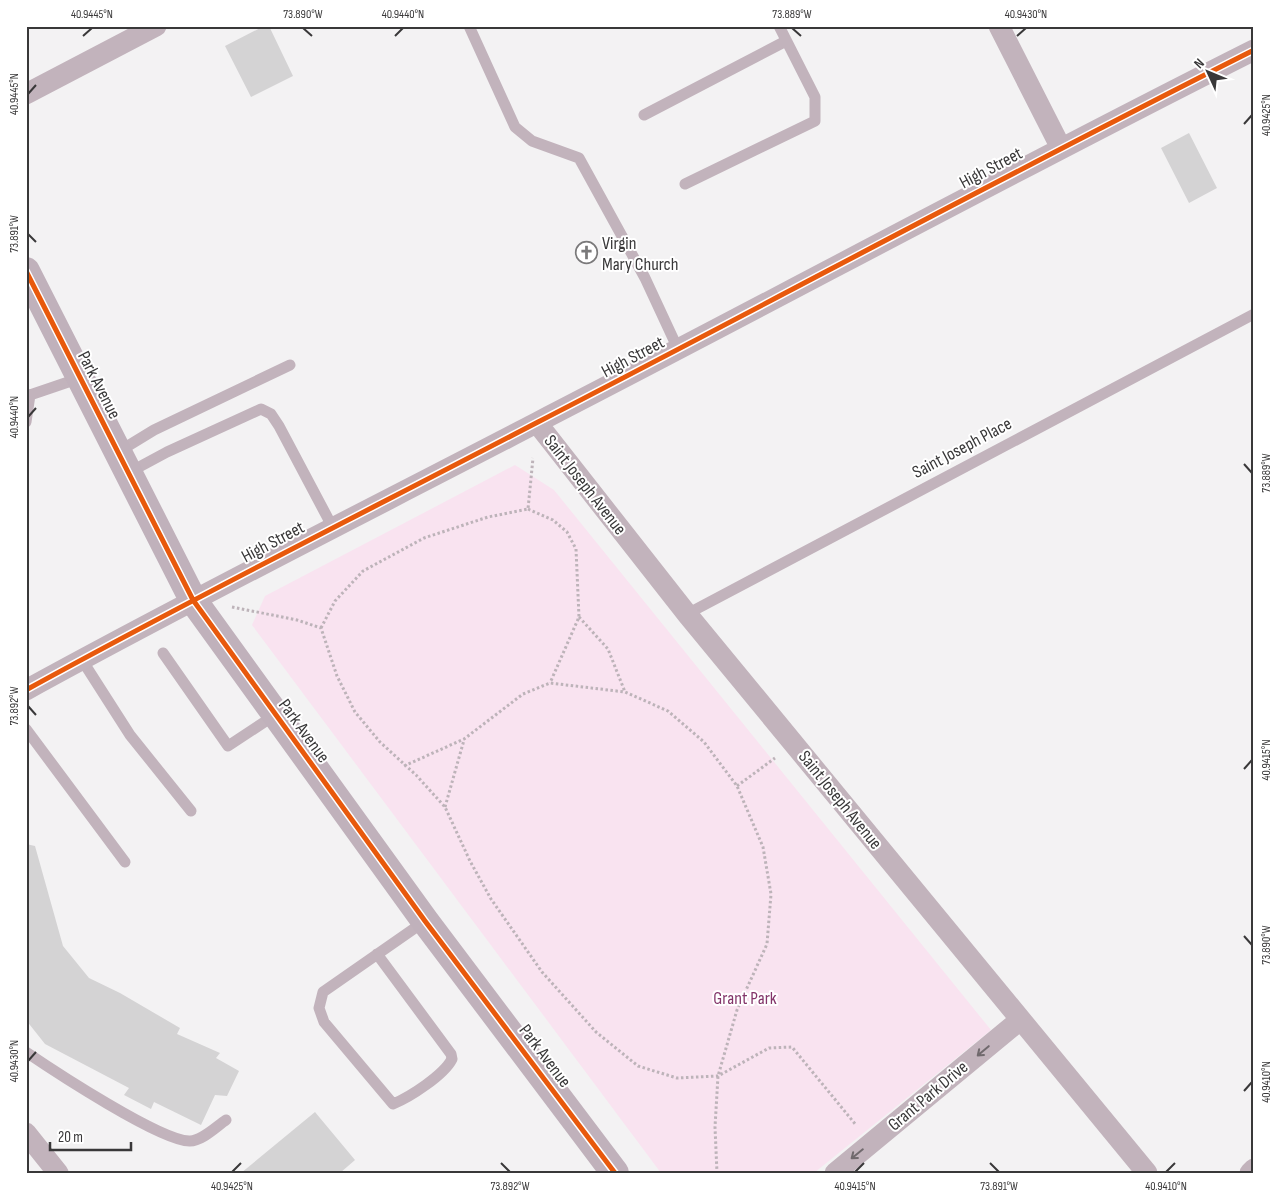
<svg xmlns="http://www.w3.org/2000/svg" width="1280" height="1199" viewBox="0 0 1280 1199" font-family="'Sofia Sans Condensed',sans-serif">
	<rect width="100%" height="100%" fill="#f3f2f3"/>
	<path fill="#f9e3f0" d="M515 465 554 490 991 1030 814 1173H661L252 625 265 596Z"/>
	<path fill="#d4d3d4" d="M264 26H269L293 76 251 97 225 46Z
		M1189 133 1217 188 1189 203 1161 148Z
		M26 844 35 846 63 946 89 978 120 993 180 1028 177 1034 220 1053 216 1058 239 1071 227 1096 215 1095 201 1125 154 1102 151 1109 124 1095 129 1088 45 1044 26 1020Z
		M315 1112 355 1160 340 1173H241Z"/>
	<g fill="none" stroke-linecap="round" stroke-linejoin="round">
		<path stroke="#bdb3b9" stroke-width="3" stroke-dasharray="2.5 2.5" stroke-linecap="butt" d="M528 509 553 520 567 532 576 549 579 617 550 683
			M232 607 297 620 321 628 337 676 355 712 380 742 416 775 445 807 470 861 491 899 542 972 596 1032 638 1066 677 1078 718 1076 769 1048 792 1047 856 1125
			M579 617 608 649 625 692
			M321 628 335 601 363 571 424 538 488 517 528 509 533 458
			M404 766 464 739 523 694 550 683 625 692 668 711 704 742 737 786 763 847 771 894 767 944 737 1010 718 1076 715 1127 717 1173
			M737 786 775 758
			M445 807 464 740"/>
		<path stroke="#c2b3bc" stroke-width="11" d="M469 26 515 127 532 141 579 158 645 278 678 349
			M644 115 786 41
			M685 184 815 121V97L779 26
			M26 394 30 395 80 378
			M26 422 30 395
			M118 452 154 430 290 365
			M128 473 167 452 261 409 271 414 279 426 332 526
			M687 614 1254 314
			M163 653 228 746 275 715
			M82 660 130 735 191 811
			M26 729 125 862
			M377 954 451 1054 452 1059C444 1075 410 1097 393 1104L324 1022 319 1008 323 992 425 921
			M26 1052C54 1071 162 1142 190 1141 202 1141 217 1126 226 1120"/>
		<path stroke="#c2b3bc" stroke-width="21" d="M999 26 1061 148
			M26 94 156 26
			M537 423 687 614 1147 1173
			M26 690C195 597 367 511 538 422 777 299 1013 171 1254 50
			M26 1133 58 1173
			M835 1173 1020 1020
			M1250 1173 1254 1169"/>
		<path stroke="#c0b1bb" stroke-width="28" d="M26 271 193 600 425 921 615 1173"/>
		<defs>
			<path id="cycleway" d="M26 271 193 600 425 921 615 1173
				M26 690C195 597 367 511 538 422 777 299 1013 171 1254 50"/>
		</defs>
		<use href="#cycleway" stroke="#fff" stroke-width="8"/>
		<use href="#cycleway" stroke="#e8590c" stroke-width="5"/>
	</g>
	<defs><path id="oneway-shaft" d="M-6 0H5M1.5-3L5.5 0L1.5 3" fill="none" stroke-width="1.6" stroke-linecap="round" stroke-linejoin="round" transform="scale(1.25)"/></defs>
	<g stroke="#70696d">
		<use href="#oneway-shaft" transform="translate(983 1051) rotate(140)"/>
		<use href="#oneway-shaft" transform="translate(857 1154) rotate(141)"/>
	</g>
	<path fill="none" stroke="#393839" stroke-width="2" d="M303 28 312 36M792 28 801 36M83 36 92 28M395 36 403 28M1017 36 1026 28M28 94 36 85M1244 124 1252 115M28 234 36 242M28 417 36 408M1244 464 1252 473M28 706 36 715M1244 769 1252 760M1244 936 1252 945M28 1061 36 1052M1244 1091 1252 1082M501 1163 510 1172M990 1163 999 1172M232 1172 241 1163M855 1172 864 1163M1166 1172 1175 1163"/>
	<defs>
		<symbol id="church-ring" viewBox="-11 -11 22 22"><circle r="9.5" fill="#fff" stroke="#7a797a" stroke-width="1.5"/><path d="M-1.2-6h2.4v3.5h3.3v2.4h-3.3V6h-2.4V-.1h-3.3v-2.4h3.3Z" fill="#7a797a"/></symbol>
	</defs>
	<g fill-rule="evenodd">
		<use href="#church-ring" x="574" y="240" width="25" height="25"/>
	</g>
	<g text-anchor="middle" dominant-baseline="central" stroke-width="4" stroke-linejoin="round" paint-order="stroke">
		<g font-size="18" fill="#393839" stroke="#fff">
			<text transform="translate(991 168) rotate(-28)">High Street</text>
			<text transform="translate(633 357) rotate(-28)">High Street</text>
			<text transform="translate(99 385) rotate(63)">Park Avenue</text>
			<text transform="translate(962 448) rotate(-28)">Saint Joseph Place</text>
			<text transform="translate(585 485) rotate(52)">Saint Joseph Avenue</text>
			<text transform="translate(273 542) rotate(-28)">High Street</text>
			<text transform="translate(304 731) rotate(54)">Park Avenue</text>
			<text transform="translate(840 800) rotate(51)">Saint Joseph Avenue</text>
			<text transform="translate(545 1056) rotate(53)">Park Avenue</text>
			<text transform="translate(928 1096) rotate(-40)">Grant Park Drive</text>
		</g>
		<g font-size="18" fill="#393839" stroke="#fff" text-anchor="start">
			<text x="602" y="243">Virgin<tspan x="602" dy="21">Mary Church</tspan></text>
		</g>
		<g font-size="18" fill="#83356a" stroke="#fff">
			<text x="745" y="998">Grant Park</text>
		</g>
	</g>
	<rect width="1280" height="1199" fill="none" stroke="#ffffff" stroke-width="55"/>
	<g transform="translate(1208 72) rotate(314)" stroke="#ffffff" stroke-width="4" paint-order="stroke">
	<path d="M0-4L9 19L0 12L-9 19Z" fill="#393839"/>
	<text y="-8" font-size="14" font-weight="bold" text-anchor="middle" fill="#393839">N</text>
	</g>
	<path d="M50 1142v8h81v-8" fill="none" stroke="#393839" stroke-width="2.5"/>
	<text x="58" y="1142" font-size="15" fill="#393839" stroke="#ffffff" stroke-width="4" paint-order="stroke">20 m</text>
	<rect x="28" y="28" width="1224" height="1144" fill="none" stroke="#393839" stroke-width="2"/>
	<g font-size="12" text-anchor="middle" fill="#393839">
		<text x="92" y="18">40.9445°N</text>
		<text x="303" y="18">73.890°W</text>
		<text x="403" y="18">40.9440°N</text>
		<text x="792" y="18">73.889°W</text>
		<text x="1026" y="18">40.9430°N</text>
		<text transform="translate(14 94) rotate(-90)" y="4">40.9445°N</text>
		<text transform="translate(1266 115) rotate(-90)" y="4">40.9425°N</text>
		<text transform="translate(14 234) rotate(-90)" y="4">73.891°W</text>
		<text transform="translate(14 417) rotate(-90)" y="4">40.9440°N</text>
		<text transform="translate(1266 473) rotate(-90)" y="4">73.889°W</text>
		<text transform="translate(14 706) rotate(-90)" y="4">73.892°W</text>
		<text transform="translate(1266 760) rotate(-90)" y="4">40.9415°N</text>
		<text transform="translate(1266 945) rotate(-90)" y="4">73.890°W</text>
		<text transform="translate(14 1061) rotate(-90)" y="4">40.9430°N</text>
		<text transform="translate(1266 1082) rotate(-90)" y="4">40.9410°N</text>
		<text x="232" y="1190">40.9425°N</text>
		<text x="510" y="1190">73.892°W</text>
		<text x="855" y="1190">40.9415°N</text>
		<text x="999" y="1190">73.891°W</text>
		<text x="1166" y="1190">40.9410°N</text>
	</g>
</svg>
